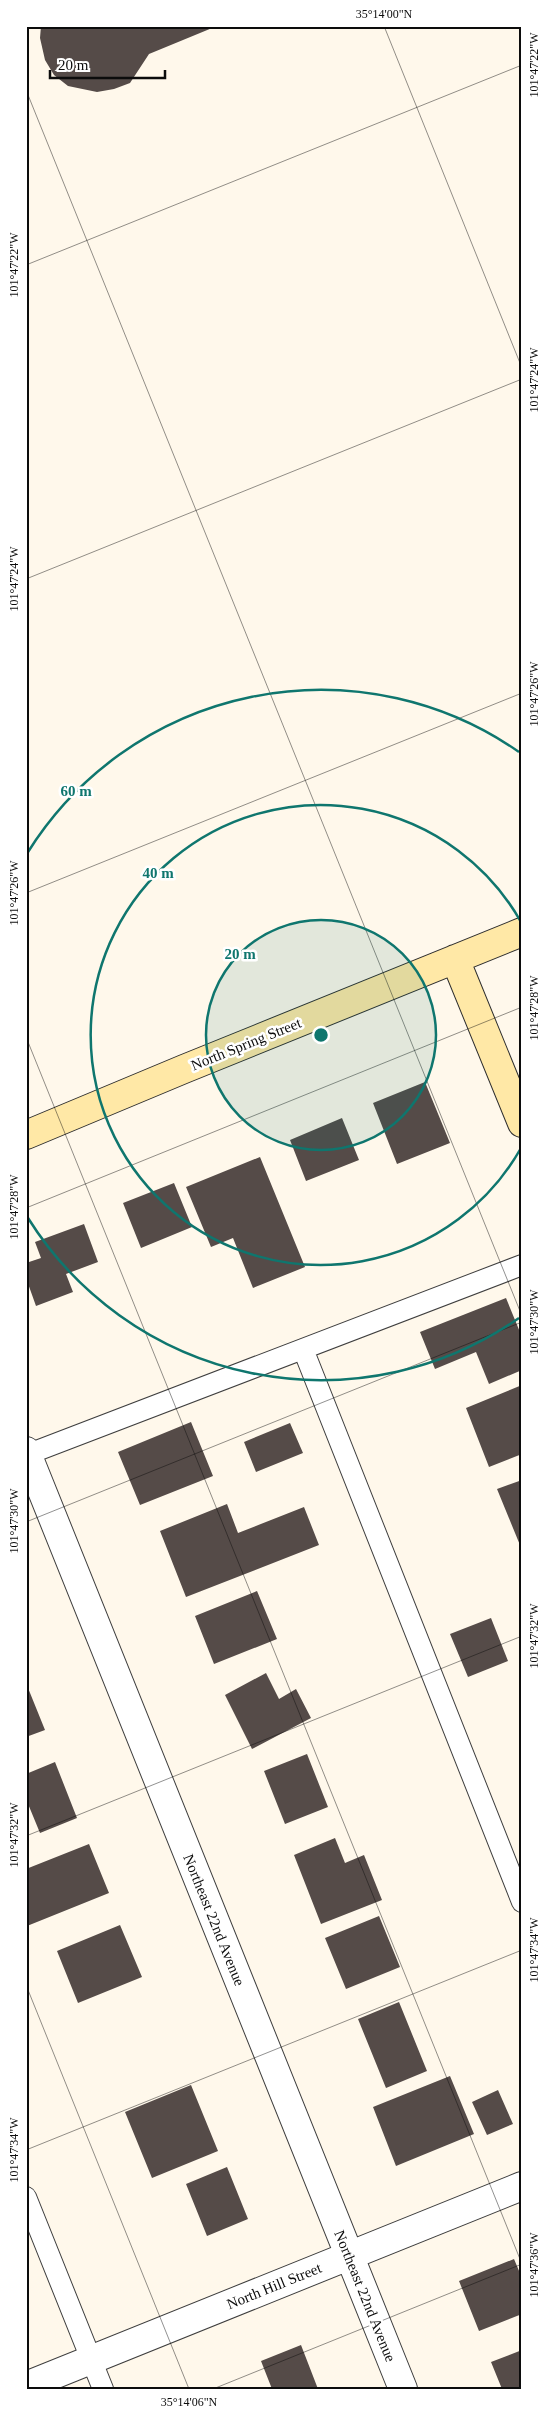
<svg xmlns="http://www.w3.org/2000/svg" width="548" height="2415" viewBox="0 0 548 2415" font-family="Georgia,serif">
	<rect width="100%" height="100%" fill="#fff8eb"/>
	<path fill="#554b48" d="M41 26H217L149 54 130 83 114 89 97 92 68 86 54 75 45 60 40 38Z
		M425 1082 450 1143 397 1164 373 1103Z
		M342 1118 359 1160 306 1181 290 1140Z
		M260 1157 305 1267 253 1288 233 1238 211 1247 186 1187Z
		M174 1183 192 1227 141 1248 123 1203Z
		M84 1224 98 1262 66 1274 73 1292 36 1306 26 1278V1263L41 1258 35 1242Z
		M506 1298 522 1337V1370L489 1384 476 1352 435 1369 420 1332Z
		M522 1385V1454L489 1467 466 1408Z
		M191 1422 213 1476 140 1505 118 1452Z
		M290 1423 303 1453 256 1472 244 1442Z
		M522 1480V1550L497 1489Z
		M227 1504 238 1533 304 1507 319 1545 186 1597 160 1531Z
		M257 1591 277 1639 214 1664 195 1616Z
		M491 1618 508 1661 468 1677 450 1634Z
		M266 1673 279 1699 296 1689 311 1718 252 1749 225 1695Z
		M26 1683 45 1730 26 1737Z
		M307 1754 328 1807 285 1824 264 1771Z
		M55 1762 77 1818 40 1833 26 1799V1774Z
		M335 1838 345 1863 364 1855 382 1900 321 1924 294 1855Z
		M89 1844 109 1893 27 1926 26 1869Z
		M379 1916 400 1967 346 1989 325 1938Z
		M120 1925 142 1977 78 2003 57 1951Z
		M399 2002 427 2071 386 2088 358 2019Z
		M450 2076 474 2134 396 2166 373 2107Z
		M191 2085 218 2151 152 2178 125 2112Z
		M498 2090 513 2124 487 2135 472 2102Z
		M227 2167 248 2219 207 2236 186 2184Z
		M514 2259 522 2278V2314L479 2331 459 2281Z
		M301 2345 318 2389H272L261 2361Z
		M522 2350V2389H502L491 2362Z"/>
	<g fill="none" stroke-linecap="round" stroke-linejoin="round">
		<defs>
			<path id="lane" d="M303 1349 522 1902
				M26 1455 522 1265
				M26 2197 103 2389"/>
			<path id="street" d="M26 1451 403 2389
				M26 2386 522 2186"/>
			<path id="secondary" d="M455 959 522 1123
				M26 1135 184 1069 522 932"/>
		</defs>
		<use href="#lane" stroke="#3f3f3f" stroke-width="22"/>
		<use href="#street" stroke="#3f3f3f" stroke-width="30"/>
		<use href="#secondary" stroke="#2e2e2e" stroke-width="30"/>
		<use href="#lane" stroke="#fff" stroke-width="20"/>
		<use href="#street" stroke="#fff" stroke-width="28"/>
		<use href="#secondary" stroke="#ffe8a6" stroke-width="28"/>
	</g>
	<path fill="none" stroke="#0c0c0c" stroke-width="1" stroke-opacity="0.45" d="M384 26 522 368M26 90 522 1316M26 265 522 65M26 579 522 379M26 893 522 693M26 1037 522 2264M26 1208 522 1007M26 1522 522 1322M26 1836 522 1636M26 1985 189 2389M26 2150 522 1950M213 2389 522 2264"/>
	<circle cx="321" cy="1035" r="115" fill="#0f766e" fill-opacity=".12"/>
	<g fill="none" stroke="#0f766e" stroke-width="2.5">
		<circle cx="321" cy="1035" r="115"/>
		<path d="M521 1148A230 230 0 1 1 521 922"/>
		<path d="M519 1318A346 346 0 0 1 28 1218M28 852A346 346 0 0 1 519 752"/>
	</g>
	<g text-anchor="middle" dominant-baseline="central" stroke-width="5" stroke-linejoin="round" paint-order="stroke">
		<g font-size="15" fill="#0c0c0c" stroke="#fff">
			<text transform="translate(246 1044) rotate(-22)">North Spring Street</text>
			<text transform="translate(214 1920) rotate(68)">Northeast 22nd Avenue</text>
			<text transform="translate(274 2286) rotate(-22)">North Hill Street</text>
			<text transform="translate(365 2296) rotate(68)">Northeast 22nd Avenue</text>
		</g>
	</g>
	<circle cx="321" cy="1035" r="8" fill="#0f766e" stroke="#fff" stroke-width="2.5"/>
	<g font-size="15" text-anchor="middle" font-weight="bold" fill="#0f766e" stroke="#fff" stroke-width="5" stroke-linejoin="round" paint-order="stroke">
		<text x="76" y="796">60 m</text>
		<text x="158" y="878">40 m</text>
		<text x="240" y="959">20 m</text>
	</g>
	<rect width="548" height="2415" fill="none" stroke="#ffffff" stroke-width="55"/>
	<path d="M50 70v8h115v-8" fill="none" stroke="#0c0c0c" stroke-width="2.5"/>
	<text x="58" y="70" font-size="15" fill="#0c0c0c" stroke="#ffffff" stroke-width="4" paint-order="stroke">20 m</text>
	<rect x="28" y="28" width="492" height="2360" fill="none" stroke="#0c0c0c" stroke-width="2"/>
	<g font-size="12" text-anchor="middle" fill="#0c0c0c">
		<text x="384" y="18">35°14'00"N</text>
		<text transform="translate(534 65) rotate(-90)" y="4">101°47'22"W</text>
		<text transform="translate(14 265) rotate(-90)" y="4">101°47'22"W</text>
		<text transform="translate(534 380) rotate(-90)" y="4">101°47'24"W</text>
		<text transform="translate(14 579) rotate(-90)" y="4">101°47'24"W</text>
		<text transform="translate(534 694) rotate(-90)" y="4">101°47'26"W</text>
		<text transform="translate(14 893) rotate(-90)" y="4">101°47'26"W</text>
		<text transform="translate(534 1008) rotate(-90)" y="4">101°47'28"W</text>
		<text transform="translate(14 1207) rotate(-90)" y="4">101°47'28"W</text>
		<text transform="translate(534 1322) rotate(-90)" y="4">101°47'30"W</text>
		<text transform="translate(14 1521) rotate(-90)" y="4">101°47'30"W</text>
		<text transform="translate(534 1636) rotate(-90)" y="4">101°47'32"W</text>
		<text transform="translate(14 1835) rotate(-90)" y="4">101°47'32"W</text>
		<text transform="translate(534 1950) rotate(-90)" y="4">101°47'34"W</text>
		<text transform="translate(14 2150) rotate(-90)" y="4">101°47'34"W</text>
		<text transform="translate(534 2265) rotate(-90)" y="4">101°47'36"W</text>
		<text x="189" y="2406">35°14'06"N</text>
	</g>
</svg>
